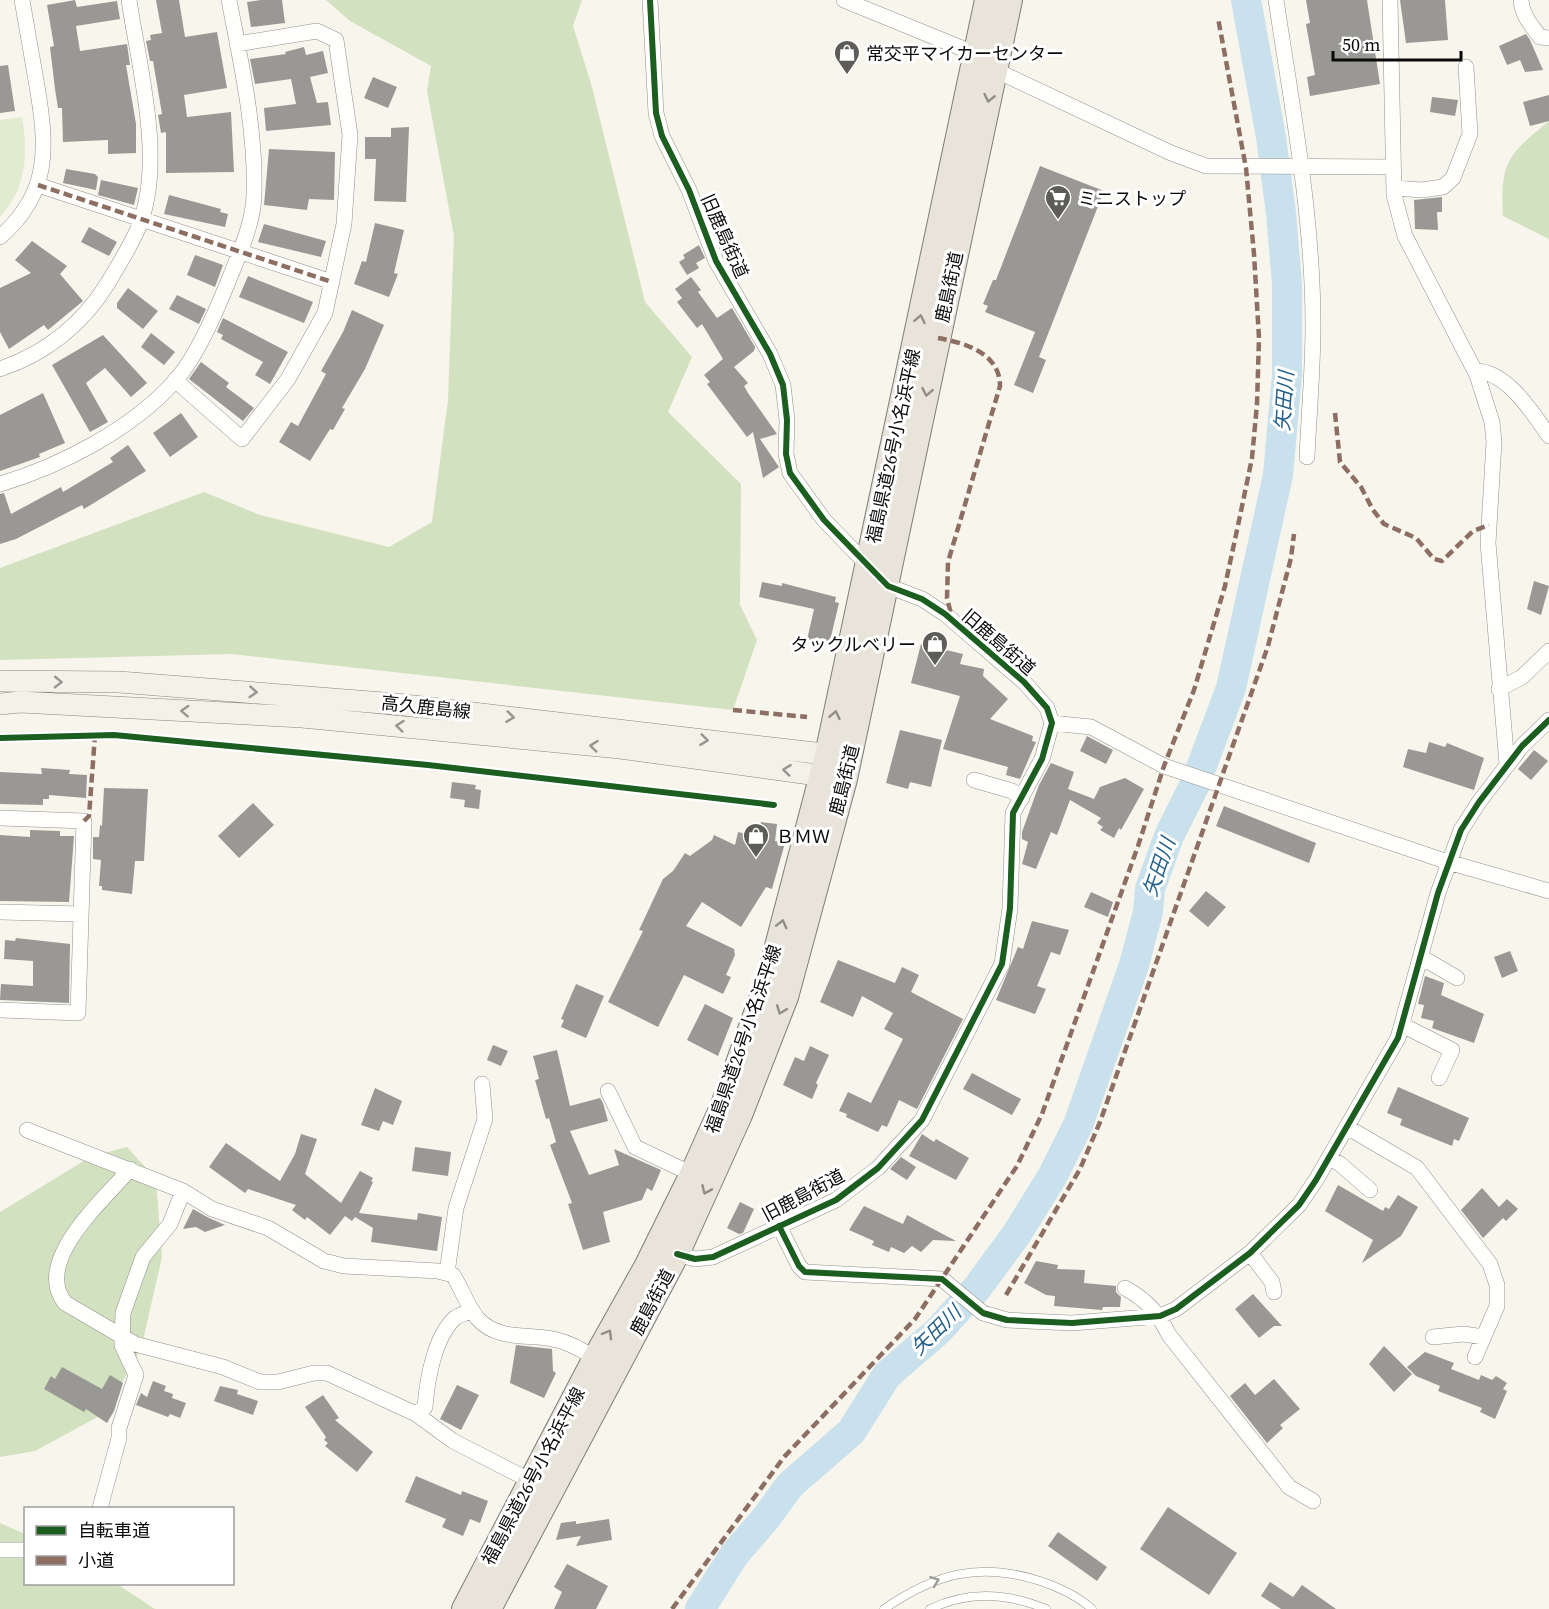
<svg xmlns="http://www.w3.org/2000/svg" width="1549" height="1609" viewBox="0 0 1549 1609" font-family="'Source Serif 4','Noto Sans JP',serif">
	<rect width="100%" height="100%" fill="#f8f5ed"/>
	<path fill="#e1ebd0" d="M22 117C28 154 27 187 0 217V120Z"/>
	<path fill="#d2e1bf" d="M326 0H582L573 26 592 87 645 302 692 357 668 412 741 484 740 605 757 640 733 710 231 654 0 660V568L204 492 260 515 389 547 432 522 448 400 454 236 427 91 431 66 350 21Z
		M1549 121V239L1503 216C1500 161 1508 155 1549 121Z
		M127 1147 156 1179 162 1257 141 1349 105 1413 35 1451 0 1457V1212L92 1156Z
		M0 1523 25 1534 26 1584H117L155 1609H0Z"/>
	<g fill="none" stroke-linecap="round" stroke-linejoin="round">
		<path stroke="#c8e1ed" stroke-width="30" d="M700 1609 734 1555 766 1518 790 1485 851 1432 887 1375 938 1331 977 1288 1016 1235 1052 1177 1078 1125 1134 965 1148 912 1150 889 1169 836 1195 784 1231 688 1278 475 1287 375V284L1281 213 1271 137 1246 0"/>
	</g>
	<path fill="#9a9894" d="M75 0 77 7 117 1 120 19 76 26 80 51 127 44 130 65H126L136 124V153L108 154V140L63 142 62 108H58L55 89 50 47 54 46 47 5Z
		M156 0H179L185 37 217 32 227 88 184 95 187 117 231 112 234 172 166 173V132L161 133 158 115 162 114 153 61H150L146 41 151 40 150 35 162 33Z
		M261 0H282L285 23 251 27 247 2Z
		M1306 0H1367L1380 84 1310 96 1307 77 1315 75 1306 24 1310 23Z
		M1400 0H1445L1448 40 1406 43Z
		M1526 34 1530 40 1543 70 1525 72 1520 60 1507 65 1499 46Z
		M304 47 306 55 323 51 328 73 310 77 317 103 328 102 331 125 266 131 264 108 296 104 291 79 255 84 250 59 286 54 285 52Z
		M8 65 15 111 0 113V66Z
		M373 77 397 87 388 108 364 98Z
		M1549 95V121L1530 126 1523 102Z
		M1432 97 1458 100 1455 116 1430 112Z
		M409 127 406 202 374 201 376 159H365V137H391V128Z
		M269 149 335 152 334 200 309 199 307 210 264 205Z
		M1040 166 1104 191 1039 357 1046 360 1033 393 1014 385 1035 332 985 312 988 306 983 304 993 280H996Z
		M66 169 95 174 98 177 96 190 63 183Z
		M101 180 138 188 134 205 98 195Z
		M169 195 221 209 220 212 228 214 225 227 164 214Z
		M1442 197V212H1437L1438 230 1415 229 1414 200Z
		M375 223 404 230 394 273 398 274 389 297 354 284 362 261 366 262Z
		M264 224 326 241 321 257 258 242Z
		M89 227 117 242 109 256 81 242Z
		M32 241 67 266 60 274 83 301 48 330 44 325 9 349 0 332V288L31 273 15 260Z
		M699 245 705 258 696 263 699 268 687 275 679 262 685 258 683 255Z
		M195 255 223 265 215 287 187 275Z
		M248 276 313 302 304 323 239 297Z
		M691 277 701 290 698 292 717 318 732 308 755 347 754 351 734 367 748 383 744 386 748 393 777 434 760 439 779 467 763 478 753 432 747 437 707 384 710 382 704 375 723 359 702 324 697 328 677 302 682 298 675 289Z
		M128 288 158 311 143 329 117 308V303Z
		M177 295 206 309 199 324 169 309Z
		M352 310 384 325 365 369 342 408 345 409 333 430 330 429 310 461 279 442 291 422 298 426 326 374 321 371 343 332Z
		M223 318 288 352 270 384 255 375 263 362 221 339 223 335 217 332Z
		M151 333 175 352 164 365 141 347Z
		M103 335 147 383 131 397 105 368 86 383 108 422 90 432 52 365Z
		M201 362 229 383 226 387 254 408 243 421 189 379Z
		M43 393 65 443 39 454 40 457 0 471V415Z
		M181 413 198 437 170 457 153 433Z
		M128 445 146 471 84 509 82 505 16 539 0 544V494L4 493 11 514 61 487 63 492 113 462 110 458Z
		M1534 581 1549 586 1541 615 1527 609Z
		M762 582 782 586V583L836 597 835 602 839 603 829 645 807 640 814 609 759 597Z
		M921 644 963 654 960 664 984 669 983 676 1008 699 990 719 1033 736 1032 741 1036 742 1020 779 1006 775 1008 767 943 749 960 696 911 683Z
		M900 730 942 740 931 787 910 782 908 789 886 783Z
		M1087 736 1113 750 1106 764 1080 751Z
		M1429 742 1445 747 1447 743 1484 758 1474 790 1403 767 1408 749 1426 753Z
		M1534 750 1548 761 1531 780 1518 769Z
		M1051 763 1074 772 1068 789 1094 799 1100 787 1125 778 1144 789 1121 830 1119 828 1114 838 1100 830 1103 827 1097 823 1101 818 1070 800 1057 835 1051 832 1036 869 1022 864 1028 842 1022 839V832L1039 785Z
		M41 768 70 770 69 774 87 775 86 798 49 795V799H43V805L0 804V772L42 774Z
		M452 782 476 785 475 789 481 790 479 809 464 807 465 800 450 798Z
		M104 788 148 789 144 861H135L132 894 102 890V886H99L101 860 93 859V837H99L100 825 102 826Z
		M253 803 274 825 239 858 218 836Z
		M1224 806 1316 843 1309 863 1216 826Z
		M761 822 777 824 775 841 785 843 772 889 766 887 741 927 702 902 686 926 734 949 735 955 726 975 731 977 723 994 684 975 658 1027 608 1002 643 931 639 930 663 879 673 871 685 853 690 856 712 840 714 835 735 845 738 832 758 837Z
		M30 830 60 831V836H74L69 902 0 901V835L30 837Z
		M1206 891 1226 907 1208 927 1189 911Z
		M1091 892 1113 902 1108 917 1084 907Z
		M1032 921 1069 930 1060 955 1051 952 1037 986 1046 989 1035 1014 996 1000 1018 947 1023 949Z
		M16 938 70 944 69 1003 0 1000 1 984 33 986V961L4 959 5 940 15 941Z
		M1510 951 1518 971 1502 978 1494 957Z
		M838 960 895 983 902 967 919 975 911 992 963 1019 917 1109 899 1100 887 1127 882 1125 878 1132 846 1117 847 1114 839 1111 848 1092 871 1103 903 1039 884 1029 893 1013 862 996 853 1017 820 1002Z
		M1425 976 1444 983 1441 995 1484 1014 1474 1043 1432 1028 1434 1021 1421 1018 1424 1005 1418 1004Z
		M576 984 604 996 586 1038 561 1027 564 1020 561 1019Z
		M705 1004 733 1018 718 1056 687 1040Z
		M493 1045 508 1051 501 1066 487 1060Z
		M810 1046 829 1055 816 1083 818 1085 812 1099 783 1085 795 1057 804 1061Z
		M557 1050 570 1106 600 1098 603 1103 608 1121 570 1131 589 1175 619 1165 614 1149 661 1170 652 1191 647 1188 642 1200 603 1212 610 1242 583 1250 568 1204 572 1203 550 1145 556 1142 549 1118 546 1119 535 1080 539 1079 533 1056Z
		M972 1073 1021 1099 1012 1115 963 1089Z
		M1398 1087 1469 1118 1459 1141 1454 1139 1452 1146 1400 1125 1402 1119 1387 1113Z
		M375 1088 402 1101 393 1125 383 1121 379 1131 361 1125Z
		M301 1134 317 1139 305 1174 341 1203 360 1171 373 1178 371 1181 373 1182 359 1213 417 1220 418 1213 442 1217 437 1251 371 1242 373 1228 355 1217 352 1221 345 1216 330 1235 307 1217 305 1220 292 1210 296 1205 248 1189 245 1193 209 1167 226 1143 280 1181 295 1154Z
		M922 1134 934 1142 936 1139 969 1158 956 1180 909 1156Z
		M415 1147 451 1152 448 1176 412 1171Z
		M901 1157 916 1167 907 1180 890 1169Z
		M1338 1185 1383 1211 1385 1207 1389 1209 1398 1195 1418 1207 1401 1236 1362 1263 1373 1240 1325 1211Z
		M1482 1188 1499 1207 1507 1199 1518 1209 1506 1221 1503 1218 1483 1238 1461 1210Z
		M740 1202 754 1209 743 1233 739 1234 727 1228Z
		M864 1206 903 1224 907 1215 956 1241 933 1240 921 1252 912 1246 904 1253 891 1247 889 1252 872 1245 874 1241 849 1230Z
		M193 1209 207 1217 225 1225 205 1232 196 1227 183 1229Z
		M1036 1261 1058 1265 1057 1269 1085 1270 1084 1283 1116 1286V1292L1121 1297 1120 1307H1103L1102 1310 1054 1306 1055 1296 1046 1295 1024 1283Z
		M1253 1294 1282 1326H1274L1259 1338 1235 1309Z
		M516 1345 552 1349 553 1371 556 1373 544 1398 510 1383Z
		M1384 1346 1412 1374 1394 1392 1369 1364Z
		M1425 1352 1454 1363 1451 1369 1479 1380 1481 1375 1492 1380 1496 1376 1507 1383 1503 1389 1507 1391 1495 1419 1480 1412 1482 1408 1438 1391 1440 1386 1416 1376 1407 1367Z
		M62 1367 102 1389 110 1375 123 1383 114 1411 107 1423 86 1409 84 1412 44 1389 51 1376 55 1379Z
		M1274 1379 1300 1409 1280 1425 1283 1428 1267 1443 1230 1396 1245 1383 1255 1395Z
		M153 1381 166 1386 164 1391 173 1394 172 1398 186 1403 180 1418 170 1414 168 1417 136 1405 141 1393 147 1397Z
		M457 1385 479 1395 461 1430 440 1419Z
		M220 1386 238 1390 237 1394 258 1401 253 1415 214 1401Z
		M323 1395 339 1418 335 1420 373 1452 357 1472 325 1446 328 1443 324 1440 326 1437 305 1407Z
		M416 1476 461 1495 462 1491 488 1501 480 1523 470 1519 463 1536 442 1527 446 1519 405 1502Z
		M1168 1507 1237 1553 1209 1595 1140 1549Z
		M609 1519 612 1540 576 1546 581 1536 556 1540 561 1523 576 1521V1524Z
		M1058 1532 1107 1567 1097 1581 1048 1546Z
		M567 1564 608 1586 596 1609H554L562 1592 554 1587Z
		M1270 1582 1293 1597 1302 1585 1336 1609H1281L1261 1596Z"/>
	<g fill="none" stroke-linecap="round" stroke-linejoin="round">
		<defs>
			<path id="lane" d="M884 1609C935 1574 979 1561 1040 1581 1058 1587 1078 1596 1092 1609
				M930 1609C969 1590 1008 1593 1046 1609"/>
			<path id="street" d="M650 0 656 113 662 136 689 190 716 261 770 354 783 385 787 420 786 454 790 473 824 520 888 586 922 599 945 614 1024 682 1047 708 1052 723 1042 759 1013 813 1010 908 1002 964 922 1120 878 1168 836 1200 713 1257 695 1259 677 1254
				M844 0 976 54
				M1276 0C1292 107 1313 216 1313 325 1313 369 1309 413 1307 457
				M1390 0 1394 195 1405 236 1477 375 1492 422 1494 442 1488 543 1507 764
				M1521 0C1522 15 1531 25 1540 37L1549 38
				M995 70 1171 153 1206 166 1393 167
				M38 185 332 282
				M1394 188 1422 190 1443 187 1453 178 1470 134 1466 67
				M0 237C51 193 47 146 37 86 32 57 27 29 22 0
				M0 369C47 353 82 325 108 283 119 264 131 246 139 226 165 161 139 68 129 0
				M1475 371C1507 371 1532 412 1549 436
				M175 380 242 439 288 379 325 313 344 224 350 135 336 40 317 31 237 44
				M0 484C61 466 132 429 175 381 198 355 217 309 230 277 240 252 254 221 254 194 256 129 241 63 229 0
				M1499 689 1522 677 1549 651
				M1052 723 1091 727 1164 766 1448 862 1549 891
				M974 780 1012 791 1022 798
				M0 818 84 821 78 1013 0 1010
				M0 912 81 914
				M1421 957 1457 978
				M1402 1025 1452 1050 1439 1078
				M608 1091 635 1147 692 1174
				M1347 1127 1417 1168 1490 1264 1497 1285V1306L1475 1357
				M27 1130 183 1191 212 1209 268 1228 324 1261 344 1266 438 1271 453 1275C462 1289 467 1306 478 1319 499 1342 531 1333 557 1340 571 1343 583 1351 595 1358
				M1329 1158 1340 1164 1370 1190
				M130 1169C104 1200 32 1261 65 1303L135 1344 223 1367 260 1382H278L314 1373H327L416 1414 425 1407C427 1381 434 1337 455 1318 459 1315 467 1313 472 1310
				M779 1226 799 1266 805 1272 942 1279 983 1313 1007 1320 1072 1323 1160 1316 1176 1309 1250 1253 1299 1205 1316 1180 1398 1038 1438 893 1461 830 1479 802 1522 746 1549 720
				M1250 1253 1272 1282 1274 1292
				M447 1273 456 1208 485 1119 482 1084
				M1125 1288C1147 1300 1158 1313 1169 1335L1289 1487 1313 1501
				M1433 1337 1463 1334 1484 1337
				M416 1414 453 1441 531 1481
				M100 1508 119 1438V1428L136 1375 122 1345 123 1313 143 1257 170 1224 183 1191
				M0 1550H26"/>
			<path id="secondary" d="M0 681 119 682 396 704 841 756
				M0 704 20 702 302 717 620 748 839 778"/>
			<path id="primary" d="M464 1609 595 1358 646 1267 692 1174 723 1105 769 977 827 755 987 0
				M489 1609 677 1254 740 1115 786 997 845 779 1010 0"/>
		</defs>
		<use href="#lane" stroke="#91908c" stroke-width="9"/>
		<use href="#street" stroke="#91908c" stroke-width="16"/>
		<use href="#secondary" stroke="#888683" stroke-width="22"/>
		<use href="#primary" stroke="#7e7d7a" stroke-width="26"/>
		<use href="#lane" stroke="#fefefc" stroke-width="8"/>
		<use href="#street" stroke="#fefefc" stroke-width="15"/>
		<use href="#secondary" stroke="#f3f1e8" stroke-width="21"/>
		<use href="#primary" stroke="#e8e4d9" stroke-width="24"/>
		<path stroke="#8d6e63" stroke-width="4.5" stroke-dasharray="9 4.5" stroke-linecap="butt" d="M38 185 332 282
			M938 338C965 343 1000 353 1000 386L948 562 947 598 952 618
			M1335 413 1340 462 1361 487 1373 510 1384 524 1416 538 1434 559 1442 561 1473 531 1489 525
			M733 710 807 717
			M84 821 89 816 95 735
			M1006 1295 1080 1169 1100 1122 1268 646 1291 558 1294 534
			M672 1609 784 1457 915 1319 1017 1166 1042 1114 1138 846 1164 766 1194 690 1225 586 1240 516 1252 458 1257 404 1259 338 1254 254 1246 168 1218 18"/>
		<defs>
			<path id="cycleway" d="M650 0 656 113 662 136 689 190 716 261 770 354 783 385 787 420 786 454 790 473 824 520 888 586 922 599 945 614 1024 682 1047 708 1052 723 1042 759 1013 813 1010 908 1002 964 922 1120 878 1168 836 1200 713 1257 695 1259 677 1254
				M0 738 114 735 428 765 774 805
				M779 1226 799 1266 805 1272 942 1279 983 1313 1007 1320 1072 1323 1160 1316 1176 1309 1250 1253 1299 1205 1316 1180 1398 1038 1438 893 1461 830 1479 802 1522 746 1549 720"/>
		</defs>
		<use href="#cycleway" stroke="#fff" stroke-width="10"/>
		<use href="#cycleway" stroke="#1b5e20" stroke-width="6"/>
	</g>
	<defs><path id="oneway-chevron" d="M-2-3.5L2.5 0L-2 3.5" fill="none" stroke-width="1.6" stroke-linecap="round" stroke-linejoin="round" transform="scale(1.5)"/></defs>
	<g stroke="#8f8d86">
		<use href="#oneway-chevron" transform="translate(989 98) rotate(102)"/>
		<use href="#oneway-chevron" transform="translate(920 319) rotate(-78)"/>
		<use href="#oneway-chevron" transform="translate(927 392) rotate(101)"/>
		<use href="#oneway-chevron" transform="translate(835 715) rotate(-78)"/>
		<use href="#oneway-chevron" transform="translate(782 924) rotate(-76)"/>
		<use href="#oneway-chevron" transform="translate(781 1010) rotate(111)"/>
		<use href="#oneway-chevron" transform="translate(706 1190) rotate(114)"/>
		<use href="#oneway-chevron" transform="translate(608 1334) rotate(-60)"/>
	</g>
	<g stroke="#96958f">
		<use href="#oneway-chevron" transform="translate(58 682) rotate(1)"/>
		<use href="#oneway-chevron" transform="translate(253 692) rotate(4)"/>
		<use href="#oneway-chevron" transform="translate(185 711) rotate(-177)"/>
		<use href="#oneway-chevron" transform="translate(510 717) rotate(7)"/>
		<use href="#oneway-chevron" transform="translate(400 726) rotate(-174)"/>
		<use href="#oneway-chevron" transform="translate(704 740) rotate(7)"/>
		<use href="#oneway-chevron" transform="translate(594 746) rotate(-174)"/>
		<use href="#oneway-chevron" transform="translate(787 770) rotate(-173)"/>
	</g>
	<use stroke="#9c9c9b" href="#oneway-chevron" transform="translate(935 1581) rotate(-20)"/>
	<defs>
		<symbol id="shop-pin" viewBox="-11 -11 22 30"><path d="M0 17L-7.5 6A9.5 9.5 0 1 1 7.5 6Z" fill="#5d5c59" stroke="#fff"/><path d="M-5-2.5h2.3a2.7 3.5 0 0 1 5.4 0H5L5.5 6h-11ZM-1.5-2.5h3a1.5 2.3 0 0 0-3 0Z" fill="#fff"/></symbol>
		<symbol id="supermarket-pin" viewBox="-11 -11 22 30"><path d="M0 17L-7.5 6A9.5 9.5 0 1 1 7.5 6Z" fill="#5d5c59" stroke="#fff"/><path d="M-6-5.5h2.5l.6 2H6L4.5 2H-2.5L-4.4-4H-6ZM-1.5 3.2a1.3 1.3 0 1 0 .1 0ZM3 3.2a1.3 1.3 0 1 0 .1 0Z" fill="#fff"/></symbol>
	</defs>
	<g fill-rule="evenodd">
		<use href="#shop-pin" x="832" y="38" width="30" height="40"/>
		<use href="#supermarket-pin" x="1043" y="183" width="30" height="40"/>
		<use href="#shop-pin" x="920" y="629" width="30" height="40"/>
		<use href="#shop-pin" x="741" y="821" width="30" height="40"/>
	</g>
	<g text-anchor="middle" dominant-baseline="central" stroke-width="6" stroke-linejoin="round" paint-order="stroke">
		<g font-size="18" fill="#0a0a0a" stroke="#fff" text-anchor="start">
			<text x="866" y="53">常交平マイカーセンター</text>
			<text x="1078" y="198">ミニストップ</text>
			<text x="916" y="644" text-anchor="end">タックルベリー</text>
			<text x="776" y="836">ＢＭＷ</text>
		</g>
		<g font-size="18" fill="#0a0a0a" stroke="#fff">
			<text transform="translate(725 236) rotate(66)">旧鹿島街道</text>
			<text transform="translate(949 287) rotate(-78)">鹿島街道</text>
			<text transform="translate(893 446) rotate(-78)">福島県道26号小名浜平線</text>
			<text transform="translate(999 642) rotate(41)">旧鹿島街道</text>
			<text transform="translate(426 707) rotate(6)">高久鹿島線</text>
			<text transform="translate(844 780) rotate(-76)">鹿島街道</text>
			<text transform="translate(743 1039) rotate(-71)">福島県道26号小名浜平線</text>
			<text transform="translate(803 1195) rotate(-28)">旧鹿島街道</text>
			<text transform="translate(652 1302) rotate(-62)">鹿島街道</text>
			<text transform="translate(533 1476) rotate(-62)">福島県道26号小名浜平線</text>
		</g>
		<g font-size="20" font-style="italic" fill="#24608a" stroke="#fff">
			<text transform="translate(1284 401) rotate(-86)">矢田川</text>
			<text transform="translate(1159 867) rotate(-71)">矢田川</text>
			<text transform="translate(936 1330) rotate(-44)">矢田川</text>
		</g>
	</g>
	<rect x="24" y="1507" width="210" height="78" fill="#ffffff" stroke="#9d9d9d" stroke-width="1.5"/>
	<rect x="36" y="1526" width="30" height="9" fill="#1b5e20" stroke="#9d9d9d" stroke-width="1.5"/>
	<text x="78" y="1537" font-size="18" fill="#0a0a0a">自転車道</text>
	<rect x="36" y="1556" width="30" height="9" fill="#8d6e63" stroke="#9d9d9d" stroke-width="1.5"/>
	<text x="78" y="1567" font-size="18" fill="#0a0a0a">小道</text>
	<path d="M1333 51v9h128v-9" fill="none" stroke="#0a0a0a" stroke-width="3"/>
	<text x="1342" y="51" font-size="18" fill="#0a0a0a" stroke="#ffffff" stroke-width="4.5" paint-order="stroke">50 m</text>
</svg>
